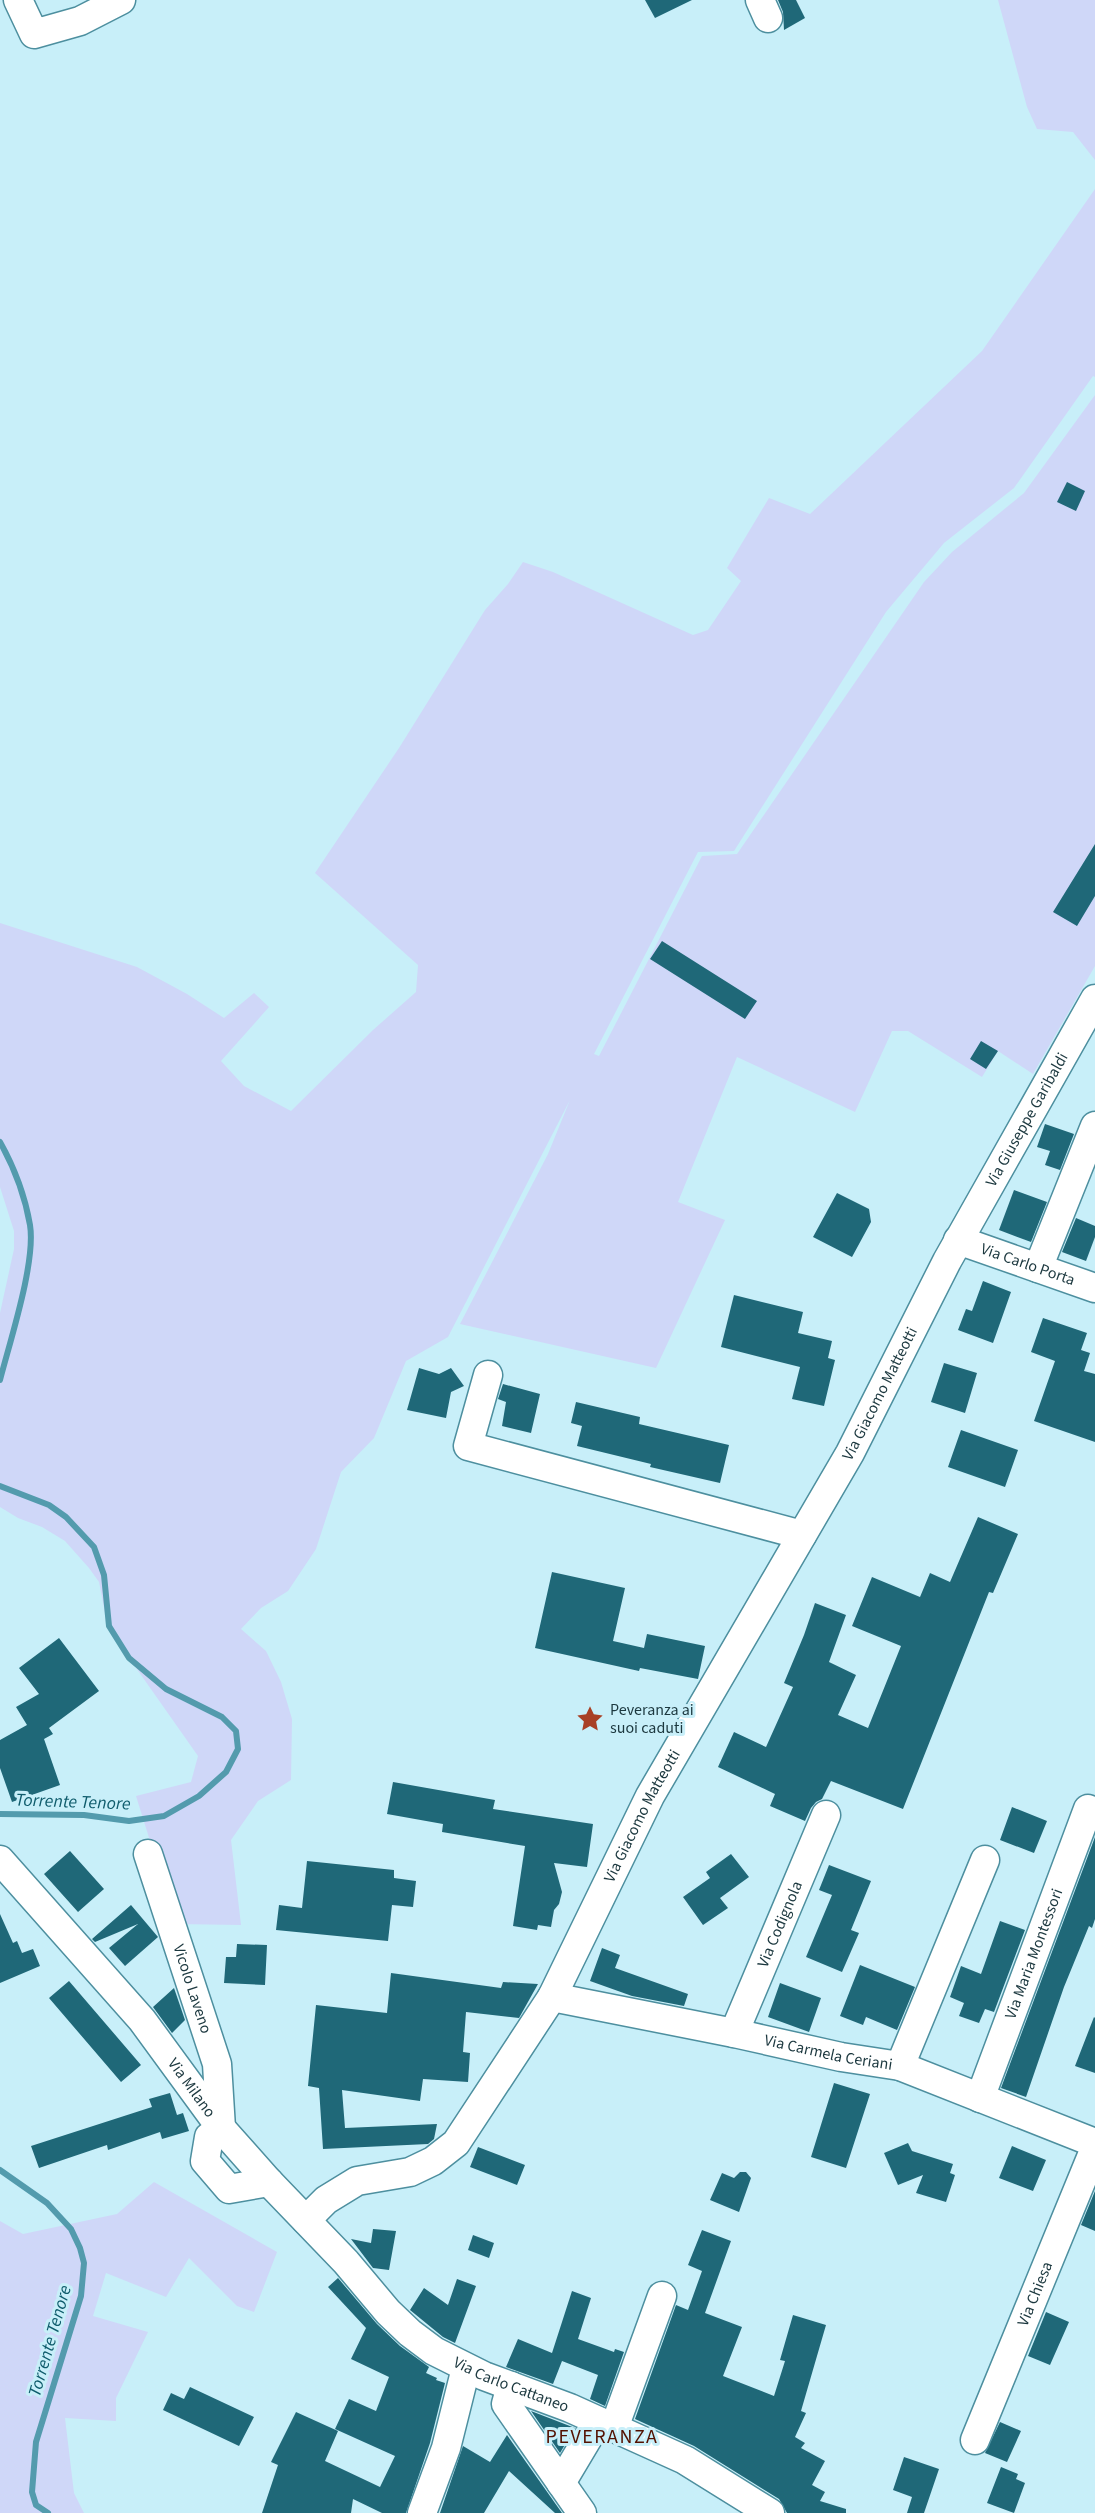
<svg xmlns="http://www.w3.org/2000/svg" width="1095" height="2513" viewBox="0 0 1095 2513" font-family="'Source Sans 3',sans-serif">
	<rect width="100%" height="100%" fill="#c8eff9"/>
	<path fill="#cfd7f8" d="M998 0H1095V160L1073 132 1037 129 1027 107Z
		M1095 189V377L1093 376 1014 488 944 543 886 612 734 851 698 852 594 1054 599 1056 702 856 737 854 924 582 952 552 1024 493 1095 395V966L1033 1074 998 1051 982 1077 908 1031H892L855 1112 737 1057 678 1202 725 1220 656 1368 460 1324 548 1154 570 1100 448 1337 406 1361 374 1438 341 1472 316 1549 288 1591 261 1608 241 1629 266 1651 281 1682 292 1719 291 1780 258 1801 231 1840 241 1925 176 1924 136 1796 191 1782 198 1756 108 1628 99 1582 89 1568 65 1541 42 1527 18 1518 0 1507V1313L14 1249V1231L0 1187V923L137 967 187 994 224 1018 254 993 269 1007 221 1061 244 1086 291 1111 373 1030 416 992 418 965 315 873 399 748 485 610 508 584 523 562 553 572 693 635 708 630 741 581 727 568 769 498 810 514 982 351Z
		M154 2182 277 2252 254 2312 237 2306 189 2258 166 2297 106 2273 93 2316 148 2332 116 2398V2421L65 2418 74 2493 84 2513H0V2221L23 2234 117 2214Z"/>
	<g fill="none" stroke-linecap="round" stroke-linejoin="round">
		<path stroke="#539bad" stroke-width="6" d="M0 1142C14 1167 25 1196 30 1225 36 1262 10 1341 0 1380
			M0 1486 49 1505 66 1517 94 1547 104 1575 109 1626 129 1658 166 1689 222 1717 236 1731 238 1749 226 1772 199 1796 164 1816 129 1821 84 1815 0 1814
			M0 2170 47 2203 71 2229 80 2248 84 2263 81 2296 36 2442 32 2492 36 2505 48 2513"/>
	</g>
	<path fill="#1f6878" d="M645 0H692L655 18Z
		M778 0H796L805 18 784 30 783 12Z
		M1067 482 1085 491 1076 511 1057 502Z
		M1095 844V896L1077 926 1053 912Z
		M662 941 757 1001 745 1019 650 959Z
		M981 1041 998 1051 986 1069 970 1059Z
		M1045 1124 1074 1134 1060 1170 1045 1165 1050 1151 1037 1147Z
		M1014 1190 1047 1202 1031 1242 999 1230Z
		M837 1193 869 1209 871 1222 852 1257 813 1237Z
		M1076 1218 1095 1226V1237L1086 1261 1062 1252Z
		M983 1281 1011 1292 993 1343 958 1330 966 1309 972 1311Z
		M734 1295 803 1312 798 1333 832 1341 828 1358 835 1360 824 1406 792 1399 800 1367 721 1347Z
		M1043 1318 1087 1333 1081 1350 1090 1353 1084 1371 1095 1374V1442L1034 1421 1055 1361 1031 1352Z
		M944 1363 977 1373 965 1413 931 1402Z
		M419 1368 439 1374 451 1368 464 1386 451 1392 446 1418 407 1410Z
		M503 1384 540 1394 531 1433 502 1426 506 1402 498 1399Z
		M576 1402 640 1417 639 1424 729 1445 720 1483 650 1467 651 1464 577 1446 582 1426 571 1423Z
		M961 1430 1018 1450 1005 1487 948 1467Z
		M978 1517 1018 1534 993 1593 989 1592 903 1809 831 1781 822 1799 816 1802 811 1808 805 1821 770 1806 775 1794 718 1767 734 1732 766 1747 793 1687 784 1683 804 1635 815 1603 846 1615 829 1662 856 1675 838 1715 868 1728 901 1646 852 1626 872 1577 920 1597 930 1573 950 1582Z
		M552 1572 625 1588 613 1641 644 1648 647 1634 705 1646 698 1679 640 1668 639 1671 535 1648Z
		M59 1638 99 1691 49 1728 53 1734 44 1739 60 1785 12 1802 0 1768V1740L27 1725 16 1707 39 1694 19 1668Z
		M393 1782 495 1800 493 1809 593 1824 587 1867 554 1863 562 1892 559 1904 554 1910 551 1927 538 1925 537 1930 513 1926 525 1846 442 1832 443 1824 387 1814Z
		M1012 1807 1047 1821 1034 1853 1000 1840Z
		M1095 1837V1919L1092 1928 1089 1926 1064 1987 1026 2097 1001 2088Z
		M70 1851 104 1889 78 1912 44 1874Z
		M731 1854 749 1877 720 1898 728 1908 703 1925 683 1897 710 1878 706 1872Z
		M307 1861 394 1870V1878L416 1881 413 1907 392 1905 388 1941 276 1930 279 1905 302 1908Z
		M829 1865 871 1881 851 1930 859 1933 842 1972 806 1957 832 1895 819 1890Z
		M131 1905 158 1937 125 1966 109 1948 138 1924 95 1942 92 1939Z
		M0 1914 13 1943 17 1941 22 1953 33 1949 40 1966 0 1983Z
		M1000 1921 1025 1930 994 2012 985 2009 979 2023 959 2016 964 2003 950 1997 961 1966 981 1974Z
		M237 1944 267 1945 265 1985 224 1983 226 1957H236Z
		M602 1948 620 1955 615 1968 688 1994 684 2006 632 1996 590 1981Z
		M860 1965 915 1987 897 2030 866 2017 863 2025 840 2016Z
		M391 1973 501 1988 503 1982 538 1984 519 2018 466 2012 463 2052 470 2053 468 2082 423 2079 420 2101 342 2090 345 2128 437 2124 434 2139 428 2144 323 2149 319 2088 308 2086 316 2005 387 2013Z
		M69 1981 141 2065 121 2082 49 1998Z
		M780 1983 821 1998 809 2032 768 2017Z
		M174 1988 185 2020 172 2033 153 2007Z
		M1094 2017 1095 2018V2073L1075 2066Z
		M834 2083 870 2094 846 2168 811 2157Z
		M170 2093 177 2115 183 2113 189 2131 162 2139 160 2132 108 2150 107 2145 39 2168 31 2146 152 2107 149 2099Z
		M908 2143 912 2151 953 2164 950 2173 955 2175 946 2202 916 2193 923 2175 898 2185 884 2153Z
		M1012 2146 1046 2160 1033 2191 999 2178Z
		M478 2147 525 2165 517 2185 470 2167Z
		M740 2172H746L751 2178 739 2212 710 2200 722 2173 734 2178Z
		M1095 2191V2231L1081 2225Z
		M373 2229 396 2231 389 2270 373 2268 351 2239 371 2243Z
		M702 2230 731 2241 705 2313 742 2327 723 2376 774 2396 785 2361 780 2360 793 2315 826 2325 801 2411 806 2413 795 2437 805 2443 801 2448 825 2461 812 2485 825 2492 820 2501 846 2509V2513H787L779 2499 694 2446 635 2419 676 2305 688 2310 702 2271 688 2265Z
		M473 2235 494 2243 489 2258 468 2250Z
		M338 2278 377 2324 400 2346 429 2367 426 2373 437 2378 436 2380 445 2383 430 2443 406 2513H382L353 2499 351 2513H262L278 2465 271 2462 296 2412 338 2431 325 2461 380 2487 395 2456 335 2429 349 2399 376 2411 389 2377 351 2359 366 2328 328 2287Z
		M457 2279 476 2286 455 2343 443 2337 410 2310 424 2288 448 2305Z
		M572 2291 591 2298 578 2339 614 2352 615 2349 624 2352 605 2406 590 2399 598 2375 562 2361 553 2384 506 2367 518 2339 552 2353Z
		M1046 2312 1069 2322 1050 2365 1028 2356Z
		M190 2387 254 2417 239 2446 163 2410 171 2393 184 2399Z
		M531 2411 575 2428 560 2453Z
		M1000 2422 1021 2431 1007 2462 985 2453Z
		M507 2435 562 2513H555L509 2471 484 2513H440L463 2446 490 2462Z
		M904 2457 939 2469 924 2513H907L912 2497 893 2490Z
		M1001 2467 1018 2474 1016 2479 1025 2483 1014 2513 987 2503Z"/>
	<g fill="none" stroke-linecap="round" stroke-linejoin="round">
		<defs>
			<g id="minor">
				<path d="M18 0 34 34 80 21 121 0"/>
				<path d="M760 0 768 18"/>
				<path id="s1" d="M958 1240 1095 1288"/>
				<path d="M1038 1268 1095 1126"/>
				<path d="M488 1375 468 1446 802 1535"/>
				<path id="s2" d="M148 1854 217 2064 221 2128 209 2137 205 2161 229 2189 269 2182"/>
				<path id="s3" d="M0 1860 142 2020 221 2128 269 2182 346 2262 388 2312 410 2333 434 2351 484 2376 570 2408 685 2460 770 2513"/>
				<path id="s4" d="M552 1997 734 2033 841 2057 900 2066 1095 2143"/>
				<path id="s5" d="M734 2033 826 1815"/>
				<path d="M900 2066 985 1860"/>
				<path id="s6" d="M980 2098 1088 1809"/>
				<path id="s7" d="M306 2220 326 2200 357 2181 410 2172 433 2161 456 2143 552 1997 650 1796 850 1453 947 1261 1095 999"/>
				<path d="M511 2386 506 2404 582 2513"/>
				<path d="M614 2428 662 2296"/>
				<path id="s8" d="M975 2440 1095 2148"/>
				<path d="M561 2483 598 2421"/>
				<path d="M422 2513 446 2448 466 2368"/>
			</g>
		</defs>
		<use href="#minor" stroke="#4d8f9f" stroke-width="31"/>
		<use href="#minor" stroke="#fff" stroke-width="28"/>
	</g>
	<defs>
		<symbol id="sight-bare" viewBox="-9 -9 18 18"><path d="M0-6L1.8-2.2L6-1.7L2.9 1.2L3.7 5.4L0 3.3L-3.7 5.4L-2.9 1.2L-6-1.7L-1.8-2.2Z" fill="#a84025" stroke="#c8eff9" stroke-width="2.5" paint-order="stroke"/></symbol>
	</defs>
	<g fill-rule="evenodd">
		<use href="#sight-bare" x="571" y="1700" width="38" height="38"/>
	</g>
	<g text-anchor="middle" dominant-baseline="central" stroke-width="6" stroke-linejoin="round" paint-order="stroke">
		<g font-size="16" fill="#1c383f" stroke="#c8eff9">
			<text stroke="none"><textPath href="#s7" startOffset="1346">Via Giuseppe Garibaldi</textPath></text>
			<text stroke="none"><textPath href="#s1" startOffset="74">Via Carlo Porta</textPath></text>
			<text stroke="none"><textPath href="#s7" startOffset="1035">Via Giacomo Matteotti</textPath></text>
			<text stroke="none"><textPath href="#s7" startOffset="550">Via Giacomo Matteotti</textPath></text>
			<text stroke="none"><textPath href="#s5" startOffset="118">Via Codignola</textPath></text>
			<text stroke="none"><textPath href="#s6" startOffset="154">Via Maria Montessori</textPath></text>
			<text stroke="none"><textPath href="#s2" startOffset="142">Vicolo Laveno</textPath></text>
			<text stroke="none"><textPath href="#s4" startOffset="282">Via Carmela Ceriani</textPath></text>
			<text stroke="none"><textPath href="#s3" startOffset="298">Via Milano</textPath></text>
			<text stroke="none"><textPath href="#s8" startOffset="158">Via Chiesa</textPath></text>
			<text stroke="none"><textPath href="#s3" startOffset="741">Via Carlo Cattaneo</textPath></text>
		</g>
		<g font-size="16" fill="#1c383f" stroke="#c8eff9" text-anchor="start">
			<text x="610" y="1710">Peveranza ai<tspan x="610" dy="18">suoi caduti</tspan></text>
		</g>
		<g font-size="18" font-style="italic" fill="#0f5c6c" stroke="#c8eff9">
			<text transform="translate(73 1802) rotate(2)">Torrente Tenore</text>
			<text transform="translate(50 2341) rotate(-74)">Torrente Tenore</text>
		</g>
		<g font-size="20" letter-spacing="1.5" fill="#531101" stroke="#c8eff9">
			<text x="602" y="2437">PEVERANZA</text>
		</g>
	</g>
</svg>
